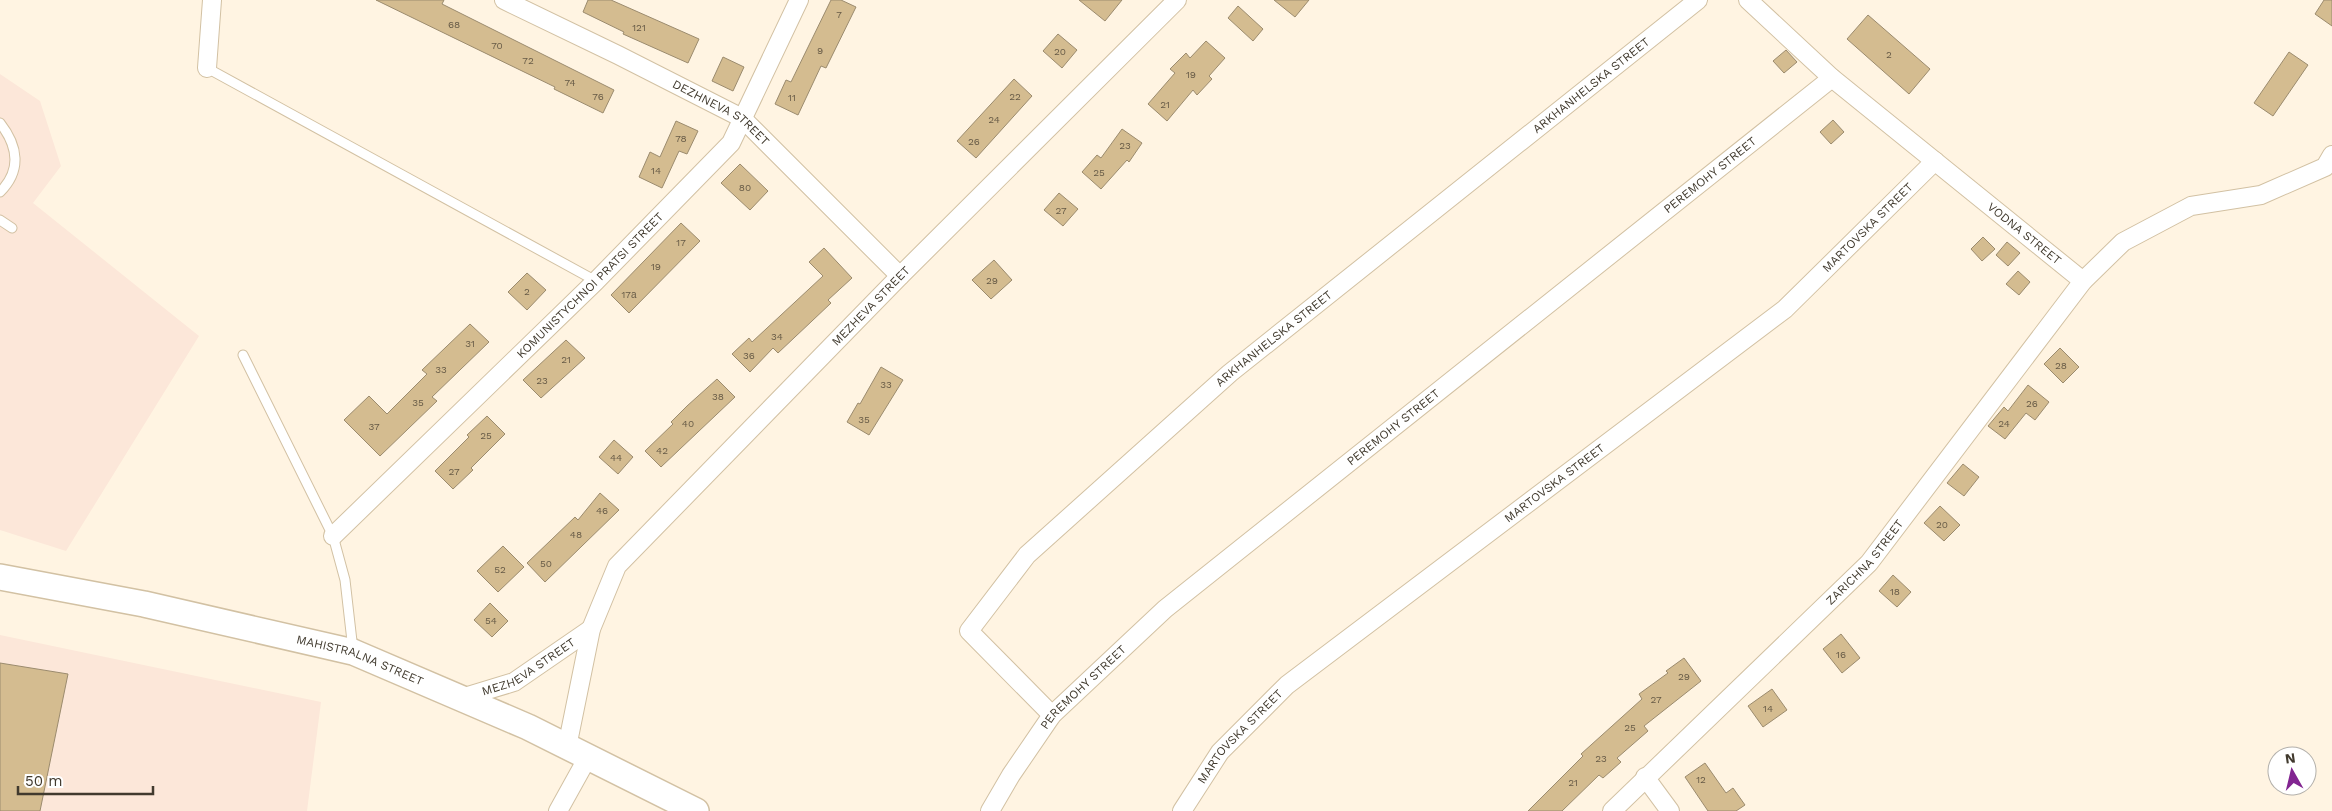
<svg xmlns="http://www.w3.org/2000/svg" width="2332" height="811" viewBox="0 0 2332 811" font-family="'Work Sans',sans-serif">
	<rect width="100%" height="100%" fill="#fff4e2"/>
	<path fill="#fce7d9" d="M0 74 40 101 61 166 33 203 199 336 66 551 0 530Z
		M0 635 321 702 307 811H0Z"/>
	<path fill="#d4bc90" stroke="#9b8b6e" d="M376 0H444L442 4 614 90 603 113 554 89 555 87Z
		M588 0H611L699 39 688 63 623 34 624 32 583 12Z
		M831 0H841L856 7 826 68 821 66 798 115 775 104 786 80 791 82Z
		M1079 0H1122L1105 21Z
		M1274 0H1309L1295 17Z
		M2324 0H2332V26L2315 14Z
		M1238 6 1263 29 1253 41 1228 18Z
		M1868 15 1930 69 1909 94 1847 39Z
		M1058 34 1077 50 1062 68 1043 51Z
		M1206 41 1225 58 1209 76 1212 79 1197 95 1193 90 1167 121 1148 104 1175 73 1170 69 1186 53 1190 58Z
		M1786 50 1797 62 1784 73 1773 61Z
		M2289 52 2308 65 2273 116 2254 103Z
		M723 57 744 67 733 91 712 81Z
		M1014 79 1032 96 976 158 957 141Z
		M1833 120 1844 132 1831 144 1820 132Z
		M676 121 698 131 687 154 679 151 662 188 639 177 650 152 660 157Z
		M1122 129 1142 143 1129 162 1127 160 1101 189 1082 172 1097 155 1101 158Z
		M740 164 768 191 750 210 721 183Z
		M1059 193 1078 209 1063 226 1044 210Z
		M681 223 700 241 629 313 611 295Z
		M1983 237 1995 249 1982 261 1971 249Z
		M2007 242 2020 253 2008 266 1996 255Z
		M824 248 852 278 828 300 831 303 812 321 778 353 773 348 750 372 732 354 749 338 752 342 823 276 809 262Z
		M994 260 1012 280 991 299 972 280Z
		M2018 271 2030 282 2019 295 2006 284Z
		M527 273 546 290 527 310 508 292Z
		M470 324 489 342 432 397 437 401 380 456 344 420 369 396 387 414 427 374 422 370Z
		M566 340 585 358 541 398 523 380Z
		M2060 348 2079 367 2063 383 2044 364Z
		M881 367 903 380 869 435 847 422 858 403 860 404Z
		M717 379 735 397 661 467 645 451 673 424 671 422 687 406Z
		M2028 385 2049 402 2035 420 2026 413 2005 439 1988 426 2004 407 2008 411Z
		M487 416 505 434 471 468 473 470 453 489 435 471 469 437 467 435Z
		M614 440 633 457 618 474 599 457Z
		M1963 464 1979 477 1964 496 1947 483Z
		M600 493 619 510 545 582 527 563 575 517 578 520Z
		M1940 506 1960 525 1944 541 1924 523Z
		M503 546 524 567 498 592 477 571Z
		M1893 575 1911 592 1897 607 1879 591Z
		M490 603 508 621 492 637 474 620Z
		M1841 634 1860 658 1842 673 1823 649Z
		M1684 658 1701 681 1644 726 1648 731 1617 758 1621 762 1603 778 1599 775 1562 811H1528L1583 756 1581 754 1642 699 1639 694 1668 673 1666 671Z
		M0 663 68 674 40 811H0Z
		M1772 689 1787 710 1763 727 1748 706Z
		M1705 763 1726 793 1733 788 1745 805 1736 811H1708L1685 777Z"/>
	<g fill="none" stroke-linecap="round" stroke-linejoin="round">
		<defs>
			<path id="service" d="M207 68 596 281
				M0 123C18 146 22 170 0 192
				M0 220 12 228
				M243 355 333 536 345 580 353 650"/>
			<g id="minor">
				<path id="s1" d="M504 0 618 55 742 118 900 276"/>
				<path id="s2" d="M1748 0 1832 78 2083 281"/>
				<path d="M207 68 212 0"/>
				<path id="s3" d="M333 536 596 281 731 143 799 0"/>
				<path id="s4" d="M461 698 514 682 591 629"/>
				<path id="s5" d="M1052 715 969 631 1027 555 1230 373 1698 0"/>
				<path id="s6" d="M567 747 591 629 617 566 900 276 1177 0"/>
				<path d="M1645 777 1670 811"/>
				<path d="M558 811 588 757"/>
				<path id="s7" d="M990 811 1011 775 1052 715 1165 609 1832 78"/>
				<path id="s8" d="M1182 811 1220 752 1287 685 1785 309 1935 161"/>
				<path id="s9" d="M1612 811 1869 563 2083 281 2123 242 2191 206 2261 195 2325 167 2332 155"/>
			</g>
			<g id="secondary">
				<path id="s10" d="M0 577 144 604 353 652 528 727 696 811"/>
			</g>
		</defs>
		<use href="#service" stroke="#d2c1a3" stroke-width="11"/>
		<use href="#minor" stroke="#d2c1a3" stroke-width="20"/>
		<use href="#secondary" stroke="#d2c1a3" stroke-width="28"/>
		<use href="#service" stroke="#fff" stroke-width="9"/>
		<use href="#minor" stroke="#fff" stroke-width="18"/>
		<use href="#secondary" stroke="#fff" stroke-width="25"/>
	</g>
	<g text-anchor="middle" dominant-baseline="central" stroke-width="4" stroke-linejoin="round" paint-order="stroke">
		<g font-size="10" fill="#665a46">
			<text x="839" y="14">7</text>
			<text x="454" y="24">68</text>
			<text x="639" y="27">121</text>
			<text x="497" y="45">70</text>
			<text x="820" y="50">9</text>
			<text x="1060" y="51">20</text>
			<text x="1889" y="54">2</text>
			<text x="528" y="60">72</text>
			<text x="1191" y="74">19</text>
			<text x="570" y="82">74</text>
			<text x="598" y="96">76</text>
			<text x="1015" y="96">22</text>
			<text x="792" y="97">11</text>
			<text x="1165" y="104">21</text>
			<text x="994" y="119">24</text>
			<text x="681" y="138">78</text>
			<text x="974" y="141">26</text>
			<text x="1125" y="145">23</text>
			<text x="656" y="170">14</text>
			<text x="1099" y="172">25</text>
			<text x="745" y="187">80</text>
			<text x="1061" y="210">27</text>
			<text x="681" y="242">17</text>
			<text x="656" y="266">19</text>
			<text x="992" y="280">29</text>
			<text x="527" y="291">2</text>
			<text x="629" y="294">17а</text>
			<text x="777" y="336">34</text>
			<text x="470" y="343">31</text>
			<text x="749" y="355">36</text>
			<text x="566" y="359">21</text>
			<text x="2061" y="365">28</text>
			<text x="441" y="369">33</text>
			<text x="542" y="380">23</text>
			<text x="886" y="384">33</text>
			<text x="718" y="396">38</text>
			<text x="418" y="402">35</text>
			<text x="2032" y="403">26</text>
			<text x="864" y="419">35</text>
			<text x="688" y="423">40</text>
			<text x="2004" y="423">24</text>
			<text x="374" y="426">37</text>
			<text x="486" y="435">25</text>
			<text x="662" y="450">42</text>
			<text x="616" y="457">44</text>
			<text x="454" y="471">27</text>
			<text x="602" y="510">46</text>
			<text x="1942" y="524">20</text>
			<text x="576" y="534">48</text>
			<text x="546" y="563">50</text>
			<text x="500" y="569">52</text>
			<text x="1895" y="591">18</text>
			<text x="491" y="620">54</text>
			<text x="1841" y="654">16</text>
			<text x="1684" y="676">29</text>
			<text x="1656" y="699">27</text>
			<text x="1768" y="708">14</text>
			<text x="1630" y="727">25</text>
			<text x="1601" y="758">23</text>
			<text x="1701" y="779">12</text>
			<text x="1573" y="782">21</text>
		</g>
		<g font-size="12" fill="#413a2e" stroke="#fff">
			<text stroke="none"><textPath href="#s5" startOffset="948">ARKHANHELSKA STREET</textPath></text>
			<text stroke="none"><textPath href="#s1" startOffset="245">DEZHNEVA STREET</textPath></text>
			<text stroke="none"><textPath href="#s7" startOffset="966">PEREMOHY STREET</textPath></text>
			<text stroke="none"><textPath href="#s8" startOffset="905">MARTOVSKA STREET</textPath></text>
			<text stroke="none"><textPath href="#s2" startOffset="362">VODNA STREET</textPath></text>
			<text stroke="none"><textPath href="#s3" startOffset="359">KOMUNISTYCHNOI PRATSI STREET</textPath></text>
			<text stroke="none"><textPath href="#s6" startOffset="552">MEZHEVA STREET</textPath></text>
			<text stroke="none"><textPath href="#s5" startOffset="542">ARKHANHELSKA STREET</textPath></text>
			<text stroke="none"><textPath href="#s7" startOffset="561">PEREMOHY STREET</textPath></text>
			<text stroke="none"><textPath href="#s8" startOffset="500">MARTOVSKA STREET</textPath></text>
			<text stroke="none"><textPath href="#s9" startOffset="355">ZARICHNA STREET</textPath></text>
			<text stroke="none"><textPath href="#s10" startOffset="370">MAHISTRALNA STREET</textPath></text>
			<text stroke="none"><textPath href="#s4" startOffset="75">MEZHEVA STREET</textPath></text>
			<text stroke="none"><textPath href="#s7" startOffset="156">PEREMOHY STREET</textPath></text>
			<text stroke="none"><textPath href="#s8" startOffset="95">MARTOVSKA STREET</textPath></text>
		</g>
	</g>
	<g transform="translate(2292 771) rotate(352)"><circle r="24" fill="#ffffff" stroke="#b3b0ab"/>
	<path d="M0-4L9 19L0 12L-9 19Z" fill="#822591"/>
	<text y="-8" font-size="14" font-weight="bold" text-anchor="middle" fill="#413a2e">N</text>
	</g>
	<path d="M18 786v8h135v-8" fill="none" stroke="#413a2e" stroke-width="2.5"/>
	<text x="25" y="786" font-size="15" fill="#413a2e" stroke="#ffffff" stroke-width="4" paint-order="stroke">50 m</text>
</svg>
